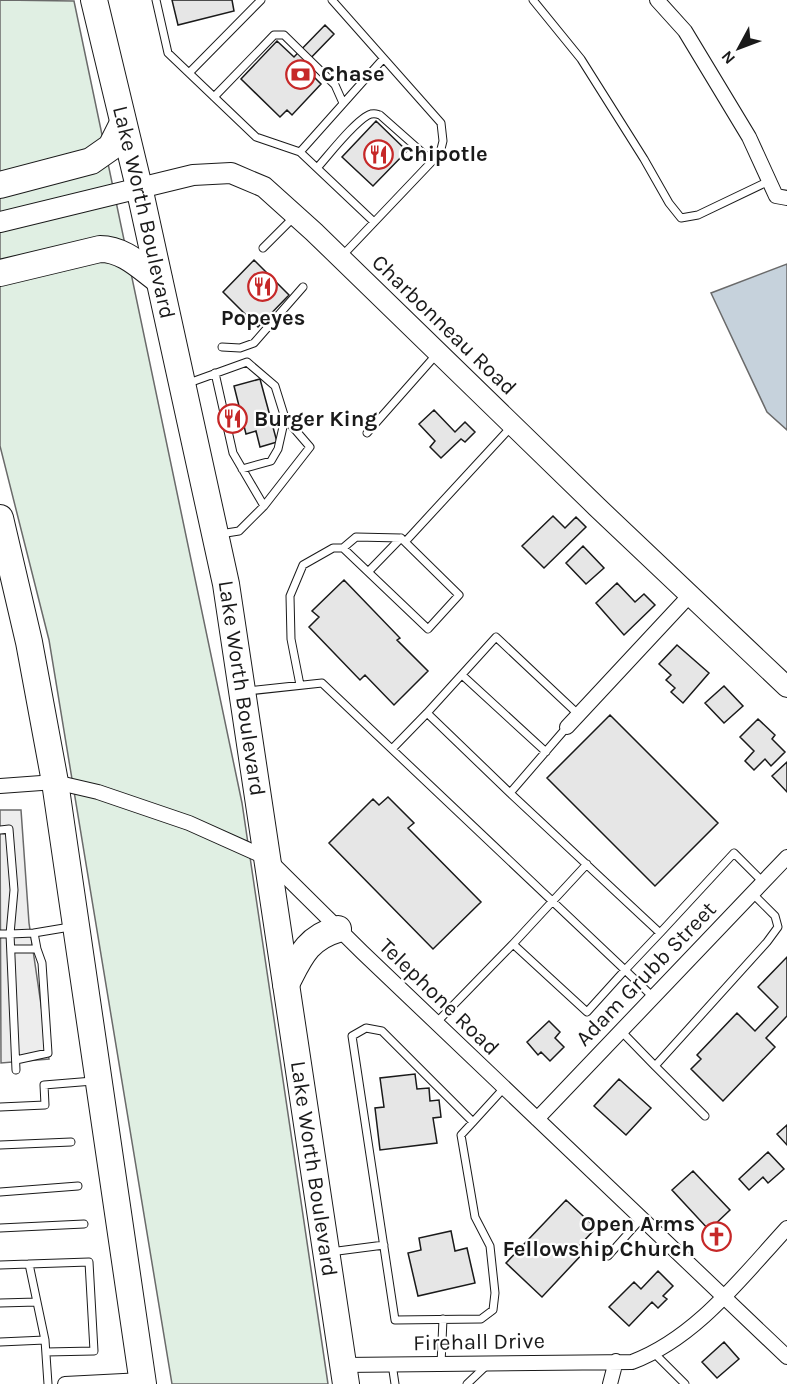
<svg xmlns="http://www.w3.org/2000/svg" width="787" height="1384" viewBox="0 0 787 1384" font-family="Karla,sans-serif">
	<rect width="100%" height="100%" fill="#fff"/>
	<path fill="#e0efe3" stroke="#6a6a6a" stroke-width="1.5" d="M0 0 74 1 242 803 328 1384H172L49 640 0 446Z"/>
	<path fill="#ededed" stroke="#6a6a6a" stroke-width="1.5" d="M0 810H21L29 923 49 1059 1 1063Z"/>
	<path fill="#c6d2dc" stroke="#6a6a6a" stroke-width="1.5" d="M787 264V430L767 412 711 293Z"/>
	<path fill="#e6e6e6" stroke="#1a1a1a" stroke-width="1.5" d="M172 0H232L234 11 178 25Z
		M325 25 334 34 303 66 321 84 292 115 287 110 280 117 241 79 277 41 294 57Z
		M376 121 407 151 373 186 342 157Z
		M254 260 289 295 258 327 223 292Z
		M260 379 277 442 260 447 256 431 246 434 234 386Z
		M434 410 455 432 465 422 475 432 465 442 461 439 441 458 430 447 435 441 419 424Z
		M553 516 565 528 576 517 586 527 544 568 522 546Z
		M583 546 604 568 586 584 566 563Z
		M344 580 400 638 397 640 428 671 394 705 365 675 360 680 309 627 319 617 312 611Z
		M617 583 635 602 644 594 655 605 624 635 596 603Z
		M677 645 709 673 683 703 671 692 675 688 666 680 671 675 659 664Z
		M724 686 743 706 724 723 705 703Z
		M610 715 718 823 655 886 547 778Z
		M758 719 775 735 772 739 785 752 771 766 765 759 754 770 745 761 754 751 740 737Z
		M787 762V792L772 776Z
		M388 797 414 823 408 828 481 902 433 949 329 843 373 799 379 805Z
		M787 957V1016L766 1038 775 1047 723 1101 691 1069 701 1059 697 1055 737 1013 755 1031 778 1007 758 987Z
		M549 1021 560 1032 555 1038 564 1047 550 1061 541 1052 538 1055 527 1042Z
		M415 1074 417 1089 429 1088 430 1101 439 1100 441 1117 433 1118 437 1143 380 1150 375 1108 384 1107 380 1078Z
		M619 1079 651 1108 626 1135 594 1106Z
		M787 1125V1145L777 1134Z
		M768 1152 784 1169 768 1183 763 1177 749 1190 739 1179Z
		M693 1171 730 1210 709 1230 672 1190Z
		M566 1200 596 1228 580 1245 586 1250 542 1297 506 1263Z
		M451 1231 455 1251 467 1248 475 1283 418 1296 408 1253 421 1250 419 1238Z
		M658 1271 673 1286 663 1296 667 1299 658 1308 652 1302 629 1326 609 1307 634 1282 641 1289Z
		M724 1342 739 1359 717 1378 702 1362Z"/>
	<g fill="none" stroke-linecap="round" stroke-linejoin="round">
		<defs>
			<path id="lane" d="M156 0 168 53 256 137 300 152 374 222
				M332 0 441 123 443 141 440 153 342 256
				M533 0 581 59 644 159 669 203 681 218 698 215 769 181
				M189 73 261 0
				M214 97 274 35H284L335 85 343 103
				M300 152 383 59
				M317 168C328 156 357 118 371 114 376 113 376 114 380 115L432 161
				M263 248 294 217
				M222 347 240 348 254 343 303 287
				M186 384 247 362 275 386 285 418 310 447 264 506 233 453 215 373
				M367 433 436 355
				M242 469 271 461 278 449 285 418
				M220 534 239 531 264 506
				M405 542 511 427
				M343 548 356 537 401 538
				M462 675 546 752
				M300 685 291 639 290 596 303 565 333 548H343L428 629 459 595 401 538 369 571
				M248 691 322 683 625 970 660 933 510 793 567 727
				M427 713 496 637 579 715
				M392 749 427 713 510 793
				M0 830 9 829 14 890 10 934H0
				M34 933 70 927
				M660 933 734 853 763 882
				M513 944 587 864
				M11 949H37L42 963 48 1053 16 1060
				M436 1023 513 944 587 1012 625 970 653 997
				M621 1031 655 1066 767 942 778 927 775 916 752 893
				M655 1066 705 1116
				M16 1070 10 934 34 933 37 949
				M0 1107 45 1105 44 1085 93 1081
				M473 1122 461 1135 475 1217 490 1246 495 1293 493 1310 481 1319 395 1320 352 1036 366 1028 382 1031 473 1122 504 1088
				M0 1145 71 1142
				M0 1192 78 1186
				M0 1228 84 1224
				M330 1252 384 1245
				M608 1256 641 1219
				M0 1265 29 1264
				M0 1303 37 1302
				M45 1340 29 1264 89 1262 94 1351 46 1352
				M0 1342 45 1340 48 1384
				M654 1353 685 1384
				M392 1364 395 1384
				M441 1364 443 1319
				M467 1384 487 1365"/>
			<path id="street" d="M657 0 685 31 749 137 776 196 787 198
				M567 727 690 595
				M0 786 55 782 98 792 189 823 267 858 362 952 787 1357
				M537 1119 787 857
				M343 1365 632 1362C696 1338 741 1278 787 1228
				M65 1384 143 1380
				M610 1384 616 1361"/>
			<path id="secondary" d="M0 222 193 175 231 173 264 187 314 232 597 507 787 687"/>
			<g id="highway">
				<path id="s1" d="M94 0 139 187 226 584 346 1384"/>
				<path d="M0 185 91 161 111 147 123 123"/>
				<path d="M0 273 100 249C124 249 141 267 159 280"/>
				<path d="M0 518 29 642 55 782 143 1384"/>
				<path d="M286 984C300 957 307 938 338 929"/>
			</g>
		</defs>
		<use href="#lane" stroke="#1a1a1a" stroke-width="9"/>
		<use href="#street" stroke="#1a1a1a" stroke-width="16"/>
		<use href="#secondary" stroke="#1a1a1a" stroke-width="22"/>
		<use href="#highway" stroke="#1a1a1a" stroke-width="28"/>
		<use href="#lane" stroke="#fff" stroke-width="7"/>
		<use href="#street" stroke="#fff" stroke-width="14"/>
		<use href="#secondary" stroke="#fff" stroke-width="20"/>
		<use href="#highway" stroke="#fff" stroke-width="26"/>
	</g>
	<defs>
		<symbol id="bank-ring" viewBox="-11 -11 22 22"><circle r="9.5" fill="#fff" stroke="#c62828" stroke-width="1.5"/><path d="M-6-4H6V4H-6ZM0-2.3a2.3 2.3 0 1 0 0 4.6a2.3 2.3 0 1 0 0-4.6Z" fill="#c62828"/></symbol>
		<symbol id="restaurant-ring" viewBox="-11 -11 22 22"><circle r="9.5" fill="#fff" stroke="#c62828" stroke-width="1.5"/><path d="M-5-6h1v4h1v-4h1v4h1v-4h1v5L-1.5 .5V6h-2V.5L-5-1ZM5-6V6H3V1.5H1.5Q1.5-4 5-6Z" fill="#c62828"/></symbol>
		<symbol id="church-ring" viewBox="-11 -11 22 22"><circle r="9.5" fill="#fff" stroke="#c62828" stroke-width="1.5"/><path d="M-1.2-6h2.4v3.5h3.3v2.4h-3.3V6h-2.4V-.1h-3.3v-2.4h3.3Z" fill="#c62828"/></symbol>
	</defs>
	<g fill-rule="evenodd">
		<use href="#bank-ring" x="284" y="58" width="33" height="33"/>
		<use href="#restaurant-ring" x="362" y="138" width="33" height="33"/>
		<use href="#restaurant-ring" x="246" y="270" width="33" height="33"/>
		<use href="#restaurant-ring" x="216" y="402" width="33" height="33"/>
		<use href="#church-ring" x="700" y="1220" width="33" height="33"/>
	</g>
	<g text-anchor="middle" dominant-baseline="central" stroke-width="4.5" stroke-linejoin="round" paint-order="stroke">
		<g font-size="22" font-weight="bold" fill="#1a1a1a" stroke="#fff" text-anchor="start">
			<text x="321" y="74">Chase</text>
			<text x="400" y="154">Chipotle</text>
			<text x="263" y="318" text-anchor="middle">Popeyes</text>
			<text x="254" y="419">Burger King</text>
			<text x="695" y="1224" text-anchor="end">Open Arms<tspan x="695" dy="25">Fellowship Church</tspan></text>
		</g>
		<g font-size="22" fill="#1a1a1a" stroke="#fff">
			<text stroke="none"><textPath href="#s1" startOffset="218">Lake Worth Boulevard</textPath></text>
			<text transform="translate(444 325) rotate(44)">Charbonneau Road</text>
			<text stroke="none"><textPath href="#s1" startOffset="704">Lake Worth Boulevard</textPath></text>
			<text transform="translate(646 974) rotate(-46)">Adam Grubb Street</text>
			<text transform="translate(439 997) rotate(44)">Telephone Road</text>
			<text stroke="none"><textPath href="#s1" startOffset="1190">Lake Worth Boulevard</textPath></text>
			<text transform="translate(479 1342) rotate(-1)">Firehall Drive</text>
		</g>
	</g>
	<g transform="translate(739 48) rotate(229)" stroke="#ffffff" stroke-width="4.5" paint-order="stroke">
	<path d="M0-4.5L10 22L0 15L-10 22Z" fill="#1a1a1a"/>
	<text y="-9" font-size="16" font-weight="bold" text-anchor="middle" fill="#1a1a1a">N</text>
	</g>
</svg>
